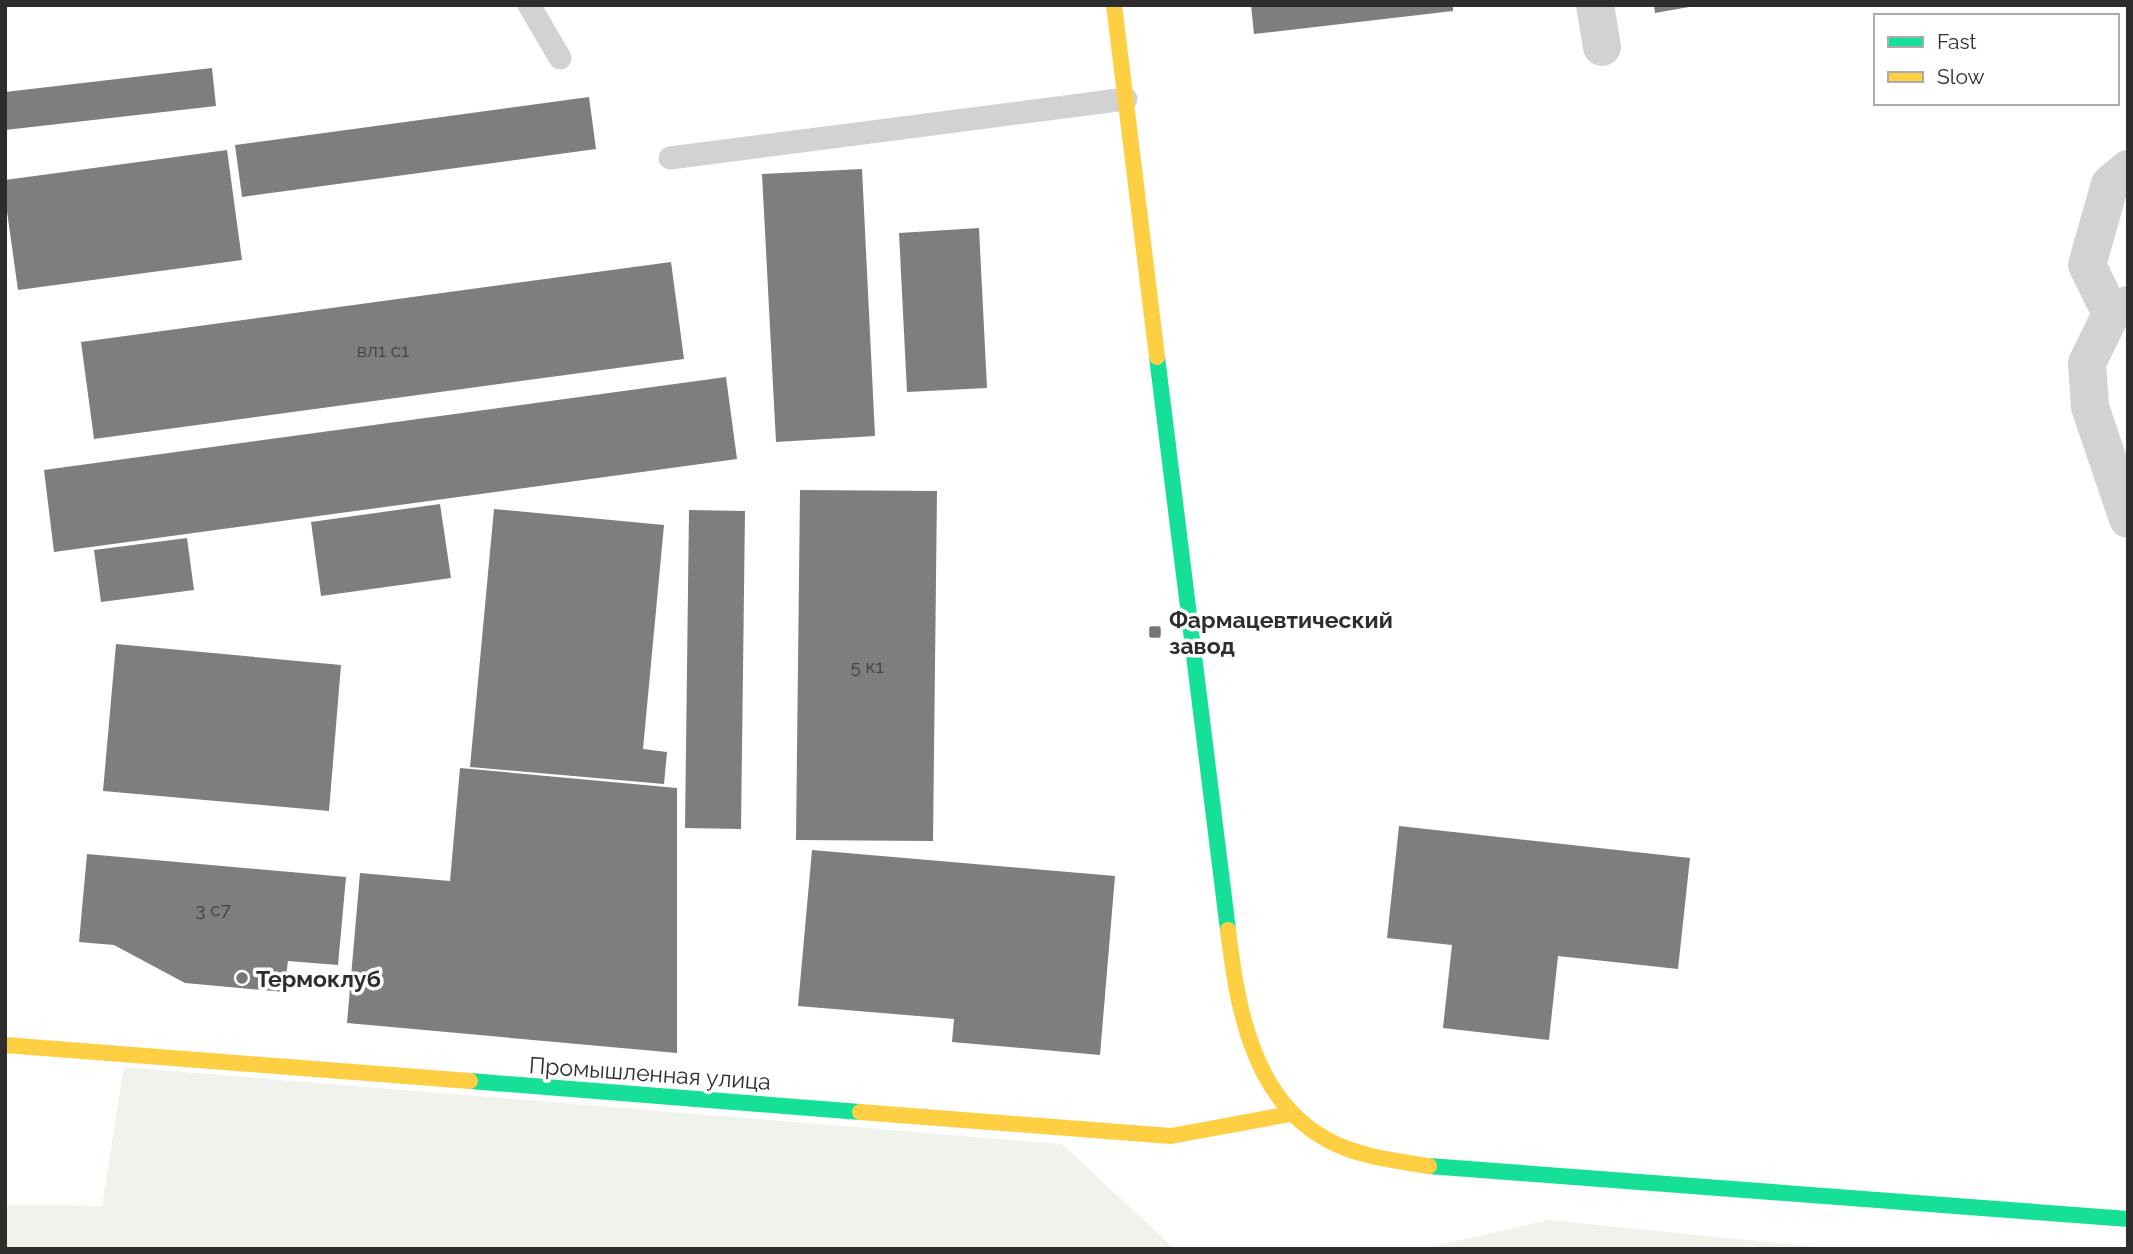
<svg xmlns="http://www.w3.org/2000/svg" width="2133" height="1254" viewBox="0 0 2133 1254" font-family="Raleway,sans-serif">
	<rect width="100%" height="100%" fill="#fff"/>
	<path fill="#f0f3eb" d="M124 1067 1062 1144 1175 1249H5V1205L102 1206Z
		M1548 1220 1838 1249H1423Z"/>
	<path fill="#7e7e7e" d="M1251 5H1453V11L1254 34Z
		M1654 5H1689V7L1655 13Z
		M212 68 216 106 5 130V92Z
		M589 97 596 149 242 197 235 145Z
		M227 150 242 260 18 290 5 197V180Z
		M862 169 875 436 776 442 762 174Z
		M979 228 987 388 907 392 899 233Z
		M671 262 684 359 94 439 81 342Z
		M726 377 737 459 54 552 44 470Z
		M800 490 937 491 933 841 796 840Z
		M440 504 451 578 321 596 311 522Z
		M494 509 664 525 643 749 667 752 664 784 470 767Z
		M689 510 745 511 741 829 685 828Z
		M187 538 194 590 101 602 94 550Z
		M116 644 341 665 329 811 103 791Z
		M460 768 677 788V1053L347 1023 360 873 450 881Z
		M1399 826 1690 858 1678 969 1558 956 1549 1040 1443 1028 1452 945 1387 938Z
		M812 850 1115 876 1100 1055 952 1042 954 1019 798 1006Z
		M87 854 346 877 338 965 288 961 284 992 185 983 114 945 79 942Z"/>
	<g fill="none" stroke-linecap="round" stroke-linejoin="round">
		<path stroke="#d2d2d2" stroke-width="23" d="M529 5 560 58
			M670 158 1126 99"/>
		<path stroke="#d2d2d2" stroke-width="38" d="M1595 5 1602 47
			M2128 305 2111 314 2087 363 2090 407 2128 519
			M2111 314 2087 265 2110 184 2128 169"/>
		<path stroke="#16e098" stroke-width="16" d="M1157 357 1228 930
			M470 1081 860 1112
			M1429 1166 2128 1219"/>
		<path stroke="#ffcf43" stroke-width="16" d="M1114 5 1157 357
			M1228 930C1237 1006 1252 1098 1326 1139 1355 1156 1396 1161 1429 1166
			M5 1045 470 1081
			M860 1112 1171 1136 1290 1114"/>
	</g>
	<g fill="#767676" stroke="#fff" stroke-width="2.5">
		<rect x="1148" y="625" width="14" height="14" rx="3.5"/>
		<circle cx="242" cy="978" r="7"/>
	</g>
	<g text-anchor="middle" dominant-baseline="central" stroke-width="7" stroke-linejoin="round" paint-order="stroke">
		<g font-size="19" fill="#414141">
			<text x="383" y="350">вл1 с1</text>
			<text x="867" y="666">5 к1</text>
			<text x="213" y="909">3 с7</text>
		</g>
		<g font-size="23" font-weight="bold" fill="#2d2d2d" stroke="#fff" text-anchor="start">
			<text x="1169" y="619">Фармацевтический<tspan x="1169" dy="26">завод</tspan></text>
			<text x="256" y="978">Термоклуб</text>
		</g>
		<g font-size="23" fill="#2d2d2d" stroke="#fff">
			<text transform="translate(650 1073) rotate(4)">Промышленная улица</text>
		</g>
	</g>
	<rect width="2133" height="1254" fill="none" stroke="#2d2d2d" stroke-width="14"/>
	<rect x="1874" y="14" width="245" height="91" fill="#ffffff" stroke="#ababab" stroke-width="2"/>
	<rect x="1888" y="37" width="35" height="10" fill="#16e098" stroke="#ababab" stroke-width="2"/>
	<text x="1937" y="49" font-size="21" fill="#2d2d2d">Fast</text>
	<rect x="1888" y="72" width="35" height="10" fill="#ffcf43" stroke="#ababab" stroke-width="2"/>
	<text x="1937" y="84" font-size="21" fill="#2d2d2d">Slow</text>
</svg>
